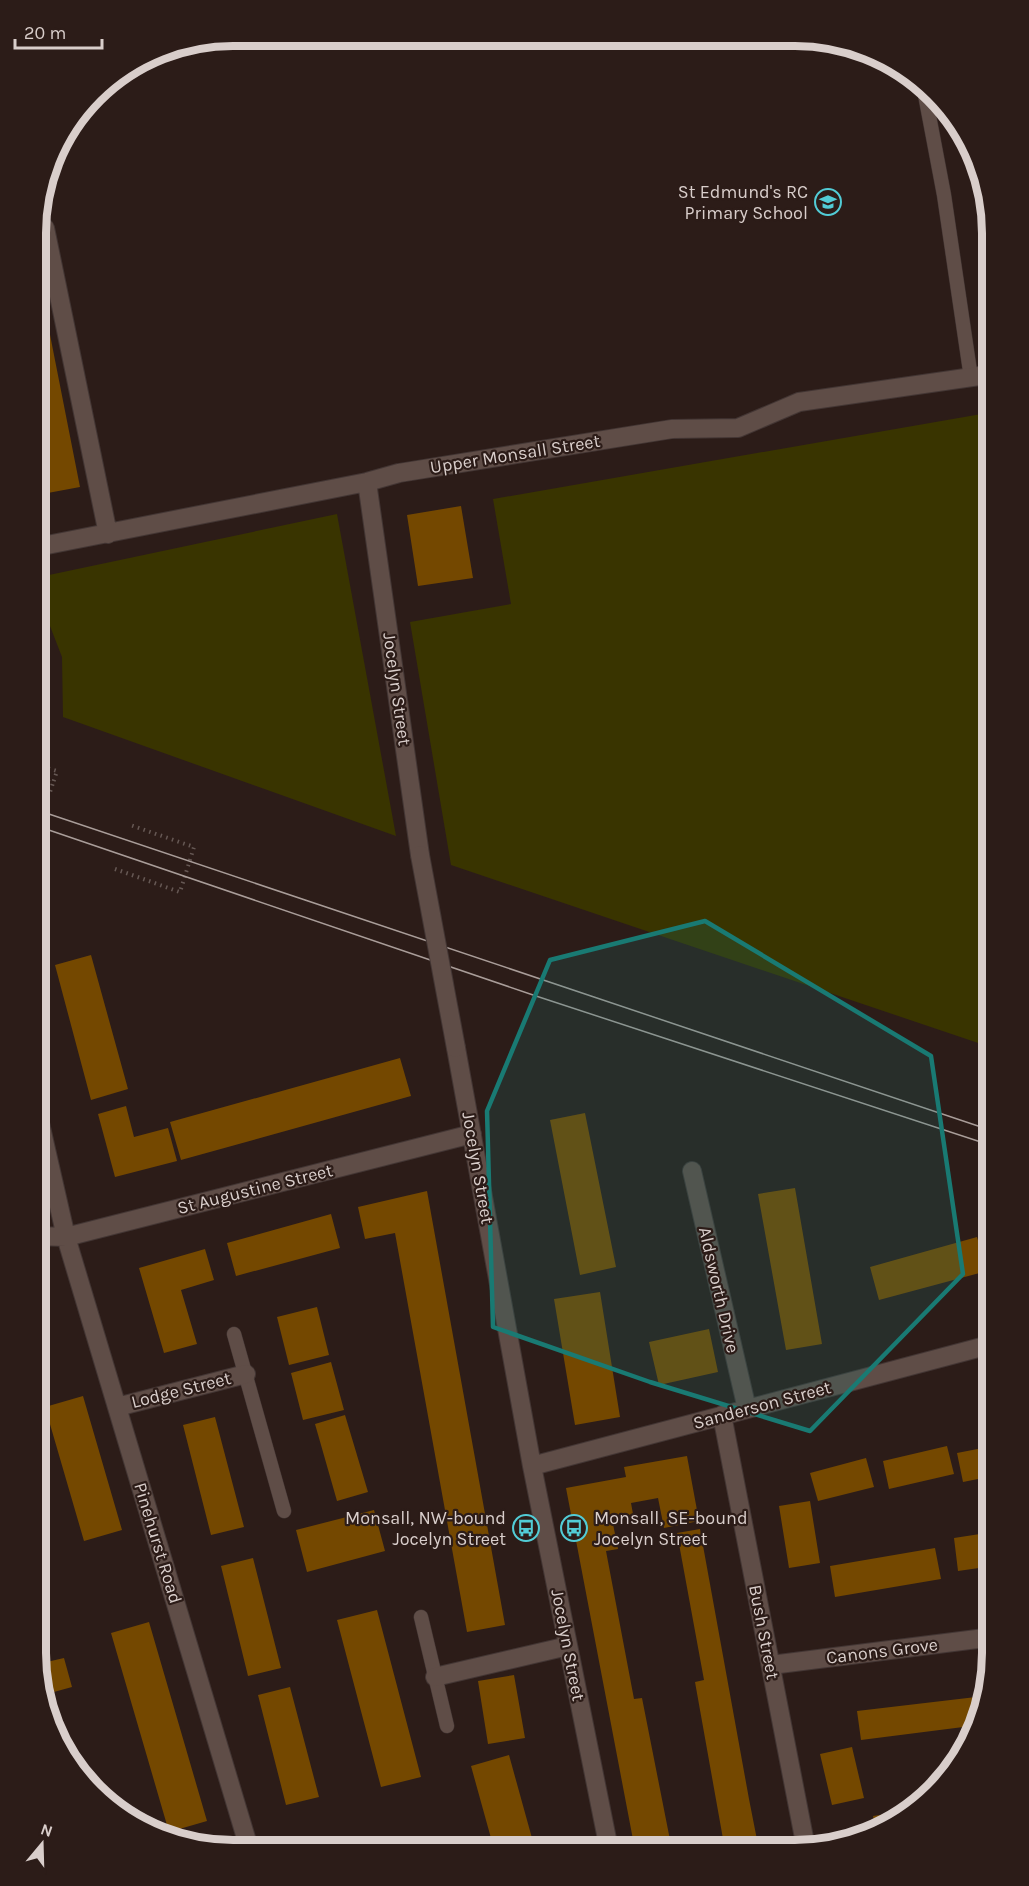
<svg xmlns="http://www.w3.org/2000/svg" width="1029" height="1886" viewBox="0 0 1029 1886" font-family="Karla,sans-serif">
	<rect width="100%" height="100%" fill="#2c1c18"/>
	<path fill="#393400" d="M993 412V1048L451 865 410 622 511 604 493 499Z
		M337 514 396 836 63 717 62 657 43 608 49 575Z
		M37 647 44 667 37 710Z"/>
	<path fill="#744800" d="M41 289 80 487 37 495 38 290Z
		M461 506 473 578 418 586 407 515Z
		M91 955 128 1089 91 1100 55 965Z
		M400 1058 411 1096 181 1160 170 1122Z
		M126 1106 134 1137 168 1128 177 1161 115 1177 98 1114Z
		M585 1113 616 1267 580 1275 550 1120Z
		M795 1188 822 1344 786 1350 758 1194Z
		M427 1191 505 1625 467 1632 395 1233 365 1239 358 1207Z
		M331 1214 340 1248 236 1276 227 1243Z
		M977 1237 987 1271 879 1300 870 1267Z
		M205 1249 214 1280 181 1290 197 1344 164 1353 139 1268Z
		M600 1292 620 1417 575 1425 554 1299Z
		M317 1307 329 1355 289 1365 277 1317Z
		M709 1329 718 1372 659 1385 649 1342Z
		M331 1362 344 1410 303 1420 291 1373Z
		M83 1396 122 1530 84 1541 45 1407Z
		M345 1415 368 1492 337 1501 315 1424Z
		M215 1417 244 1527 211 1535 183 1425Z
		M947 1446 954 1474 889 1489 883 1461Z
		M993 1446V1476L963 1482 957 1453Z
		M687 1456 699 1521 664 1528 658 1498 631 1503 633 1514 612 1519 618 1549 606 1551 634 1699 642 1698 672 1850H635L566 1488 626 1477 624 1467Z
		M866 1458 874 1487 818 1501 810 1473Z
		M810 1501 820 1563 789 1568 779 1506Z
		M374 1510 385 1551 307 1572 296 1530Z
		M700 1529 749 1799 759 1850H725L695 1682 704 1680 677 1533Z
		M993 1532V1566L958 1571 954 1538Z
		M935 1548 941 1579 835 1597 830 1566Z
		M253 1558 281 1668 248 1676 221 1566Z
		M41 1566 50 1599 36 1603V1568Z
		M377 1610 421 1777 381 1787 337 1620Z
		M149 1622 207 1821 169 1832 111 1633Z
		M64 1658 72 1687 43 1695 38 1664Z
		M514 1675 525 1738 488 1744 478 1681Z
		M290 1687 319 1797 286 1805 258 1695Z
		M976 1697 979 1725 861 1740 857 1711Z
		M852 1747 864 1798 832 1805 820 1754Z
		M509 1755 535 1849H494L471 1766Z
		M913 1810V1811L876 1831 873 1816Z
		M439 1839 441 1849H403V1848Z"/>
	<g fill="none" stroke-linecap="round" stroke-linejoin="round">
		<defs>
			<path id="lane" d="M923 84 944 195 971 378
				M234 1334 284 1511
				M421 1617 447 1726"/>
			<path id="street" d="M45 228 108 534
				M367 482 420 855
				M37 547 367 482 399 473 672 429 738 428 799 402 993 374
				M456 1048 532 1466 609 1849
				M37 1110 66 1237 249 1848
				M692 1171 747 1409
				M36 1236 66 1237 472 1134
				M117 1407 246 1374
				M722 1415 806 1848
				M532 1466 993 1344
				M771 1665 993 1637
				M435 1677 568 1646"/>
		</defs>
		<use href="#lane" stroke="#433634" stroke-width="15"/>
		<use href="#street" stroke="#433634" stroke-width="20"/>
		<path stroke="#665854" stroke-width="4" stroke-dasharray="1.5 4.5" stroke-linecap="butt" d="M37 737C50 699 53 668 37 630
			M37 765 57 771 53 783
			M37 778 53 783 50 792
			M115 869 180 892 194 847 130 825"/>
		<use href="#lane" stroke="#5f4d47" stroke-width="14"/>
		<use href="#street" stroke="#5f4d47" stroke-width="18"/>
		<path stroke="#a99d99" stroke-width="1.5" d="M37 810 993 1131
			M37 826 536 996 993 1146"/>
		<defs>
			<path id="street-bridge" d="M420 855 456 1048"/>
		</defs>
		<use href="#street-bridge" stroke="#433634" stroke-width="20" stroke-linecap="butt"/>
		<use href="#street-bridge" stroke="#5f4d47" stroke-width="18"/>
	</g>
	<path fill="#197a73" fill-opacity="0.2" stroke="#197a73" stroke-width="4.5" stroke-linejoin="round" d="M705 921 931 1056 963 1274 810 1431 650 1382 493 1327 487 1111 550 960Z"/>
	<defs>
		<symbol id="school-ring" viewBox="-11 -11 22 22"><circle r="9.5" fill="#2c1c18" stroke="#52ccd6" stroke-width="1.5"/><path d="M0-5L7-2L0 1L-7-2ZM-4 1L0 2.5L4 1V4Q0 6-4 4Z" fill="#52ccd6"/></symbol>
		<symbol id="bus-ring" viewBox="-11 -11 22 22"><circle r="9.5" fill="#2c1c18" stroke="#52ccd6" stroke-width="1.5"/><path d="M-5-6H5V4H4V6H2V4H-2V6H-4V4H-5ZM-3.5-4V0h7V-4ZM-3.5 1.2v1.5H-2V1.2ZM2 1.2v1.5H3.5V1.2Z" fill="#52ccd6"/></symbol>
	</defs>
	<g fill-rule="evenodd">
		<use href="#school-ring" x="813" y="187" width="30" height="30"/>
		<use href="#bus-ring" x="511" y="1513" width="30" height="30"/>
		<use href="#bus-ring" x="559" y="1513" width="30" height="30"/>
	</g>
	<g text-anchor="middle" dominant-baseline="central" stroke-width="4.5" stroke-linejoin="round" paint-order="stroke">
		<g font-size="18" fill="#d9cecb" stroke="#2c1c18" text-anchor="end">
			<text x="808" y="192">St Edmund's RC<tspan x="808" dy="21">Primary School</tspan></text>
			<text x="506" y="1518">Monsall, NW-bound<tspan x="506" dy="21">Jocelyn Street</tspan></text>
			<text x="594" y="1518" text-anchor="start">Monsall, SE-bound<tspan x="594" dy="21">Jocelyn Street</tspan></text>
		</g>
		<g font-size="18" fill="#d9cecb" stroke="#2c1c18">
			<text transform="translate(515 454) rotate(-9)">Upper Monsall Street</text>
			<text transform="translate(397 689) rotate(82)">Jocelyn Street</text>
			<text transform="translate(478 1168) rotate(80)">Jocelyn Street</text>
			<text transform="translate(255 1189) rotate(-14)">St Augustine Street</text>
			<text transform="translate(719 1290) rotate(77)">Aldsworth Drive</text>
			<text transform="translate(181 1390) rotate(-14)">Lodge Street</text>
			<text transform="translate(762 1405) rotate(-15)">Sanderson Street</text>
			<text transform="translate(158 1543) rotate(73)">Pinehurst Road</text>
			<text transform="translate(764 1632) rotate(79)">Bush Street</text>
			<text transform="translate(568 1645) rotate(79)">Jocelyn Street</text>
			<text transform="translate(882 1651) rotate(-7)">Canons Grove</text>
		</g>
	</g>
	<path d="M0 0H1029V1886H0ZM233 46H795A187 187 0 0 1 982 233V1653A187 187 0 0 1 795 1840H233A187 187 0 0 1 46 1653V233A187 187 0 0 1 233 46Z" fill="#2c1c18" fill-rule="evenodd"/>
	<path fill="none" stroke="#d9cecb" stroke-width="8" d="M233 46H795A187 187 0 0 1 982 233V1653A187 187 0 0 1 795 1840H233A187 187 0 0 1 46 1653V233A187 187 0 0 1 233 46Z"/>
	<g transform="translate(42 1844) rotate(19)" stroke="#2c1c18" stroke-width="4.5" paint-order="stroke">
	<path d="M0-4.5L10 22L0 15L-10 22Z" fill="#d9cecb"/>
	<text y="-9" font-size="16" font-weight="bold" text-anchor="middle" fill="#d9cecb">N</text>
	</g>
	<path d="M15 39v9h87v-9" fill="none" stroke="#d9cecb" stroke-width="3"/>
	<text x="24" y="39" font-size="18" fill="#d9cecb" stroke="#2c1c18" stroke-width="4.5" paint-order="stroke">20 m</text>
</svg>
